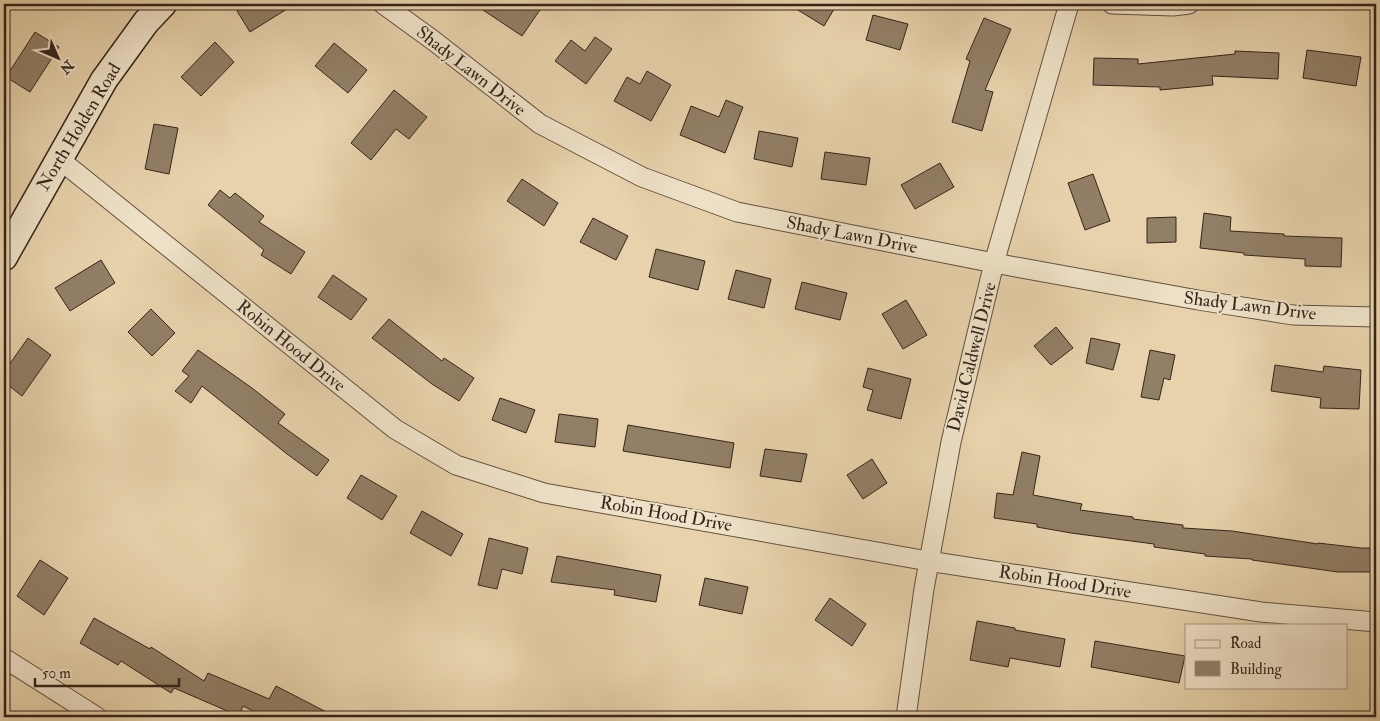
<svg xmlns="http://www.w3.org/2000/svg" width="1380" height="721" viewBox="0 0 1380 721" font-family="'IM FELL Double Pica',serif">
	<rect width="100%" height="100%" fill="#e7d2ab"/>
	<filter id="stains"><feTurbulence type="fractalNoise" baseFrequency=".004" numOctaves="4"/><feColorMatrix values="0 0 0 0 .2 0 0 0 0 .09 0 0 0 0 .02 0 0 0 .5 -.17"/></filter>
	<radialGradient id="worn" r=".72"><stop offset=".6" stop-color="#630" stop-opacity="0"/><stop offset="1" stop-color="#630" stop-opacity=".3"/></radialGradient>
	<path fill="#917f66" stroke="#34251c" d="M247 4H295L250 32 237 11Z
		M474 4H544L522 36Z
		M788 4H837L824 26Z
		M873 15 908 24 900 50 866 40Z
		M984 18 1011 29 985 90 993 92 982 131 952 122 970 61 966 59Z
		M35 32 59 47 30 92 6 77Z
		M595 37 612 49 586 84 555 61 571 40 585 51Z
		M215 42 234 62 201 96 181 77Z
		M334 43 367 70 348 93 315 66Z
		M1307 50 1361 57 1356 86 1303 78Z
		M1235 51 1279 53 1278 79 1212 76 1213 85 1160 90V87L1093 85 1094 58 1138 59V64L1235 54Z
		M647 71 671 85 651 121 614 101 627 77 640 84Z
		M394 90 427 117 409 139 396 129 371 160 351 143Z
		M726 100 743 107 725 153 680 135 691 106 719 117Z
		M154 124 178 128 169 174 145 169Z
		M759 131 798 138 792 167 754 159Z
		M825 152 870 158 866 185 821 179Z
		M940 163 954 187 915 209 901 185Z
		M1093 174 1110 221 1085 230 1068 183Z
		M522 179 558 203 544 226 507 201Z
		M220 190 230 198 235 193 264 216 259 222 305 252 291 274 261 255 264 250 208 205Z
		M1204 213 1231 217 1230 231 1284 234V236L1342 238 1341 267 1305 266V259L1244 255V253L1200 248Z
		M1176 217V242L1147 243V218Z
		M593 218 628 236 616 260 580 242Z
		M656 249 705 261 698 290 649 277Z
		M101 260 115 283 70 311 55 288Z
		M736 270 771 279 764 308 728 299Z
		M333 275 367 299 351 320 318 297Z
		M802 282 847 293 840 320 795 309Z
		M906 300 927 335 903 349 882 314Z
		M151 309 175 333 152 356 128 332Z
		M389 319 442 361 444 358 474 378 459 401 432 384 372 338Z
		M1056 327 1073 348 1051 365 1034 346Z
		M28 338 51 355 22 396 4 382V372Z
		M1091 338 1120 344 1113 370 1086 363Z
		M198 350 252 388 285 414 278 423 329 460 317 476 287 454 202 386 191 403 175 391 189 376 182 371Z
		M1150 350 1175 355 1170 380 1164 378 1159 400 1141 397Z
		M1275 365 1323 372 1324 366 1361 370 1359 409 1320 408 1321 398 1271 391Z
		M868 368 911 379 901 419 867 410 873 390 863 387Z
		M500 398 535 410 526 433 492 420Z
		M559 414 598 419 595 447 555 442Z
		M628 425 734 443 730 468 623 451Z
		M765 449 807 454 801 482 760 476Z
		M1022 452 1040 456 1033 495 1082 504 1080 510 1133 517V519L1183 525V528L1232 531 1318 544V543L1361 548H1376V572H1338L1252 560V559L1205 556V554L1154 547V544L1071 533 1037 527V524L994 518 997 493 1013 495Z
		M872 459 887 483 863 499 847 475Z
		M361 475 397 496 382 520 347 498Z
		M422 511 463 534 451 556 410 533Z
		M489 538 528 548 522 574 502 569 497 589 478 585Z
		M557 556 661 575 656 602 614 595 615 590 551 582Z
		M40 560 68 578 44 615 17 596Z
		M705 578 748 587 742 614 699 605Z
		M830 598 866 624 852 646 815 620Z
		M94 618 150 649 151 647 204 681 208 673 269 699 276 686 336 717H265L243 706 239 716 174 688 171 693 121 661 118 665 80 643Z
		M977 621 1015 628V630L1065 639 1060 667 1010 658 1008 667 970 660Z
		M1095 641 1185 656 1179 683 1091 667Z"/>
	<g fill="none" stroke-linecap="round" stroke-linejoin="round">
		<defs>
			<path id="minor" d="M383 4 434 41 540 124 642 177 737 212 994 263 1198 300 1293 315 1376 317
				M1112 4 1173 6 1189 4
				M59 159 395 429 456 465 544 493 928 561 1261 612 1376 622
				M4 658 97 717
				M906 717 924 589 951 442 994 263 1069 4"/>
			<path id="secondary" d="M4 257 104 80 146 22 163 4"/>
		</defs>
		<use href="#minor" stroke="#615040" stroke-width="21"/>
		<use href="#secondary" stroke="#34251c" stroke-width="29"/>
		<use href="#minor" stroke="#efe2c8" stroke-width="19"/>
		<use href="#secondary" stroke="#efe2c8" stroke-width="26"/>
	</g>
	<g text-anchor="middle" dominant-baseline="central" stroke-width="4" stroke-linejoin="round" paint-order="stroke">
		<g font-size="18" fill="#34251c" stroke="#efe2c8">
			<text transform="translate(471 71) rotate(38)">Shady Lawn Drive</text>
			<text transform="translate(79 127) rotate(-59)">North Holden Road</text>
			<text transform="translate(852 235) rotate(11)">Shady Lawn Drive</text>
			<text transform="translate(1250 306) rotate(7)">Shady Lawn Drive</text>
			<text transform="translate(291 346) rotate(39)">Robin Hood Drive</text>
			<text transform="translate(972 357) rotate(-76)">David Caldwell Drive</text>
			<text transform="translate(666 514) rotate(10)">Robin Hood Drive</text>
			<text transform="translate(1065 582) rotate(9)">Robin Hood Drive</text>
		</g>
	</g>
	<rect width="1380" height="721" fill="none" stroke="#e7d2ab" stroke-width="20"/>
	<rect x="5" y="5" width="1370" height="711" fill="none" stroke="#34251c" stroke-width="2.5"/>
	<rect x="10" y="10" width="1360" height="701" fill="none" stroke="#34251c"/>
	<rect x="1185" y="624" width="162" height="65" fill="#efe2c8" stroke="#a49683"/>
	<rect x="1195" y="640" width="25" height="8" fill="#efe2c8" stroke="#a49683"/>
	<text x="1230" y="648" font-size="15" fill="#34251c">Road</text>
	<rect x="1195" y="661" width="25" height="15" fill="#917f66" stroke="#a49683"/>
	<text x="1230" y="674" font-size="15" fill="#34251c">Building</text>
	<g transform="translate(58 58) rotate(135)" stroke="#efe2c8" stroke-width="4" paint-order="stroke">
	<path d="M0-4L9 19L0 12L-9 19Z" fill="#34251c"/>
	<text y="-8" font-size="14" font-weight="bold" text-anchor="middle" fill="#34251c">N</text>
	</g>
	<path d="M35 678v8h144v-8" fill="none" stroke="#34251c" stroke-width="2.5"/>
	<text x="42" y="678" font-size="15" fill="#34251c" stroke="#efe2c8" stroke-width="4" paint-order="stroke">50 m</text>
	<rect width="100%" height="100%" filter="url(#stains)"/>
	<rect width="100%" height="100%" fill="url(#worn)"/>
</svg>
